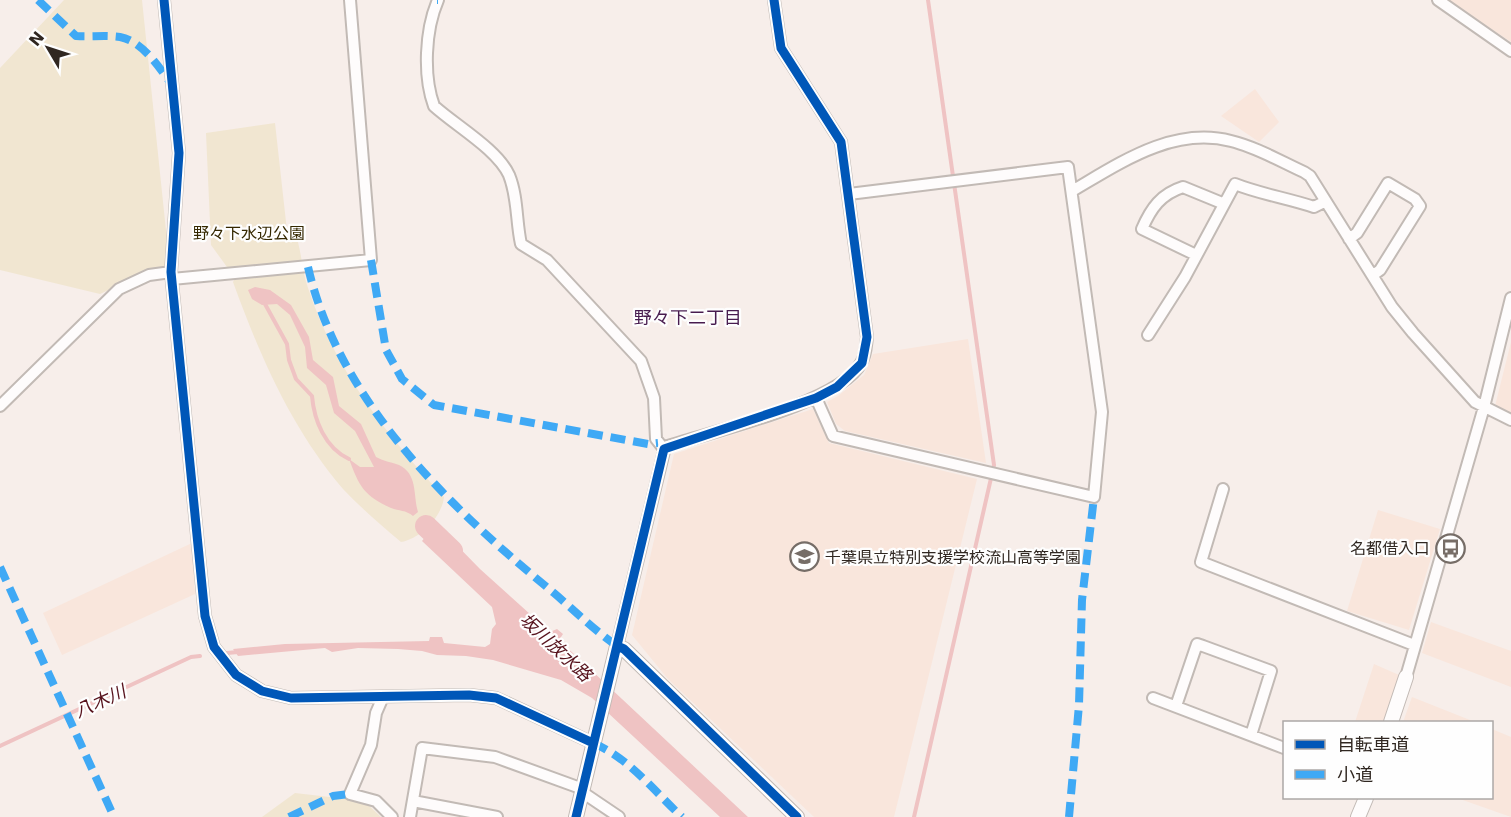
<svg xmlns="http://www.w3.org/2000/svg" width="1511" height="817" viewBox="0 0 1511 817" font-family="'DejaVu Sans','Noto Sans JP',sans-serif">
	<rect width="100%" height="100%" fill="#f7eeea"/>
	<path fill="#f9e6dc" d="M1447 0H1511V42Z
		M1255 89 1279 122 1259 142 1221 116Z
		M968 339 986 463 845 431 836 424 827 402 838 396 864 375 873 354Z
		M1511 342V413L1495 406Z
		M813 409 829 443 977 479 894 817H814L668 679 632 635 674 454Z
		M1378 510 1440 529 1409 630 1347 611Z
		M192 543 195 594 62 655 43 613Z
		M1431 622 1511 651V687L1422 653Z
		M1374 664 1399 675 1385 722H1355Z
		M1412 697 1475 722H1403Z
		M1492 729 1511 737V817L1457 798H1492Z"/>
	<path fill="#f1e6d1" d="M64 0H142L170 269 143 274 100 294 0 270V68Z
		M275 123 287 231 294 230C302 249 301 269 308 288 334 368 387 436 444 497 442 517 420 539 401 542 381 525 361 508 343 489 291 428 260 356 233 282L235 278 211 245 206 133Z
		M295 793 364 801 381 817H262Z"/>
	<path fill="#efc3c3" d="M255 287 270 290 291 305 309 337 313 360 333 377 339 406 361 424 376 457C383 461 391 462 399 465 418 474 413 495 418 512L413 516C406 510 399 511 391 508 364 496 359 486 349 459L360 467H374L355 431 334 413 326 385 307 368 305 347 290 315 277 304 262 305 252 299 248 290Z
		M436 524 480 569 550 632 557 629 563 634 559 640 748 817H720L592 698 561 680 493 660 466 656 437 655 422 651 398 649 358 648 332 652 325 648 238 656 233 649 285 644 429 641 430 637H442L444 643 485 647 490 644 492 629 496 624 492 607 422 541Z"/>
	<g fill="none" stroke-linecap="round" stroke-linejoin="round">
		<path stroke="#efc3c3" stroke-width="4" d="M265 304 287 344 289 360 296 379 312 396C314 420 325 448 349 459
			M227 653 238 652
			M0 746 191 657 200 656
			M914 817 994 465 928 0"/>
		<path stroke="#efc3c3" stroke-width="22" d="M426 526 452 551"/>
		<defs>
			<path id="street" d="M164 0 179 153 171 272 205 616 214 647 236 675 262 691 291 698 469 695 496 698 593 743
				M438 0C425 30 423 76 434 106 456 126 497 149 509 175 518 197 516 222 521 244L547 260 641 361 654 398 656 439 664 449
				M1438 0 1511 51
				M1072 191C1120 163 1173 126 1231 141 1256 147 1280 161 1304 172L1310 176 1392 307 1413 333 1475 402 1511 420
				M1349 239 1357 233 1388 183 1415 199 1420 206 1380 270 1373 275
				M1196 255 1142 229C1151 208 1161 194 1183 187L1222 203
				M172 279 371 260 350 0
				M1148 335 1185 277 1235 184C1260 194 1287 198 1314 207L1324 202
				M816 398 833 436 1094 497 1102 412 1068 167 849 194
				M0 406 119 289 149 275 171 272
				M1223 489 1201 562 1414 645
				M617 646 665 447C710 432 840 403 861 363 866 356 866 345 867 337L841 142 781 48 774 0
				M1406 677 1484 407 1511 298
				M383 697 376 713 371 745 350 794 376 801 392 817
				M1153 698 1284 748
				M1176 706 1197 644 1203 646 1271 671 1251 735
				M582 792 619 817
				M413 801 497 817
				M410 817 422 748 495 757 583 789"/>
			<path id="secondary" d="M1391 722 1406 677
				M576 817 617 646 624 649 797 817
				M1358 817 1366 798"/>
		</defs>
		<use href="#street" stroke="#c2bab5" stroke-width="14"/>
		<use href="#secondary" stroke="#c2bab5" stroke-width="16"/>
		<use href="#street" stroke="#fefcfc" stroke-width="10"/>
		<use href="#secondary" stroke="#fefcfc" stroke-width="14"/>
		<path stroke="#3fa9f5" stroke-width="8" stroke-dasharray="15 8" stroke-linecap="butt" d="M38 0 76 36C90 37 106 35 120 37 142 41 158 66 170 82
			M437 0H438
			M371 260 386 350 402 379 434 405 648 444 658 443
			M308 267C339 402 450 508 554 593 575 611 594 630 617 646
			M0 567 114 817
			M593 743C629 758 654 791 682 817
			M289 817 333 796 350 794
			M1069 817 1079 705 1082 600 1094 497"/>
		<defs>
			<path id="cycleway" d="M164 0 179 153 171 272 205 616 214 647 236 675 262 691 291 698 469 695 496 698 593 743
				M617 646 624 649 797 817
				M576 817 664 449 816 398 837 387 862 363 867 337 841 142 781 48 774 0"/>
		</defs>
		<use href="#cycleway" stroke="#fefefe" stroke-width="13"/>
		<use href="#cycleway" stroke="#0057b8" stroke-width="9"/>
	</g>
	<defs>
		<symbol id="bus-ring" viewBox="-11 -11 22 22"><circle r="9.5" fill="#fefefe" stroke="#766d67" stroke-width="1.5"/><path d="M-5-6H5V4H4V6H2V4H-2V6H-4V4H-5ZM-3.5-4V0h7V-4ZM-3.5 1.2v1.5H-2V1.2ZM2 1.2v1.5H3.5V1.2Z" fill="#766d67"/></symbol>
		<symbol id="school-ring" viewBox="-11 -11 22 22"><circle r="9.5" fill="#fefefe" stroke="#766d67" stroke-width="1.5"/><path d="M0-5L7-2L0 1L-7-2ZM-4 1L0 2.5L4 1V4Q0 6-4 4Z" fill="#766d67"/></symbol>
	</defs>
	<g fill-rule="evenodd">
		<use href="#bus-ring" x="1434" y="532" width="33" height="33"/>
		<use href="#school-ring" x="788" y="540" width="33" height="33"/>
	</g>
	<g text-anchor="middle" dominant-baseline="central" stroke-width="4.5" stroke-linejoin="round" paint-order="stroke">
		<g font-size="16" fill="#352800" stroke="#fefefe">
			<text x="249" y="233">野々下水辺公園</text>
		</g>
		<g font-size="16" fill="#302721" stroke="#fefefe" text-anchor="end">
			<text x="1430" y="548">名都借入口</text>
			<text x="825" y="557" text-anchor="start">千葉県立特別支援学校流山高等学園</text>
		</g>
		<g font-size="18" fill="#481c4f" stroke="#fefefe">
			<text x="688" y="317">野々下二丁目</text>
		</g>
		<g font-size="18" font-style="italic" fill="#57131d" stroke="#fefefe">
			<text transform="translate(556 647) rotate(43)">坂川放水路</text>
			<text transform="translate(100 701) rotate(-24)">八木川</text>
		</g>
	</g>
	<rect x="1283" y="721" width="210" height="78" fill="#fefefe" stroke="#aca8a6" stroke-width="1.5"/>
	<rect x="1295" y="740" width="30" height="9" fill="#0057b8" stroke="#aca8a6" stroke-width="1.5"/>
	<text x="1337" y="751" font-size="18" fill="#302721">自転車道</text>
	<rect x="1295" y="770" width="30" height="9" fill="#3fa9f5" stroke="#aca8a6" stroke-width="1.5"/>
	<text x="1337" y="781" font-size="18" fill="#302721">小道</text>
	<g transform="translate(48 48) rotate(309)" stroke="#fefefe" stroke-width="4.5" paint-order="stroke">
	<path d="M0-4.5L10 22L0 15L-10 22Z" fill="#302721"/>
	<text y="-9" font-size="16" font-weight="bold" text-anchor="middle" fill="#302721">N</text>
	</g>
</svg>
